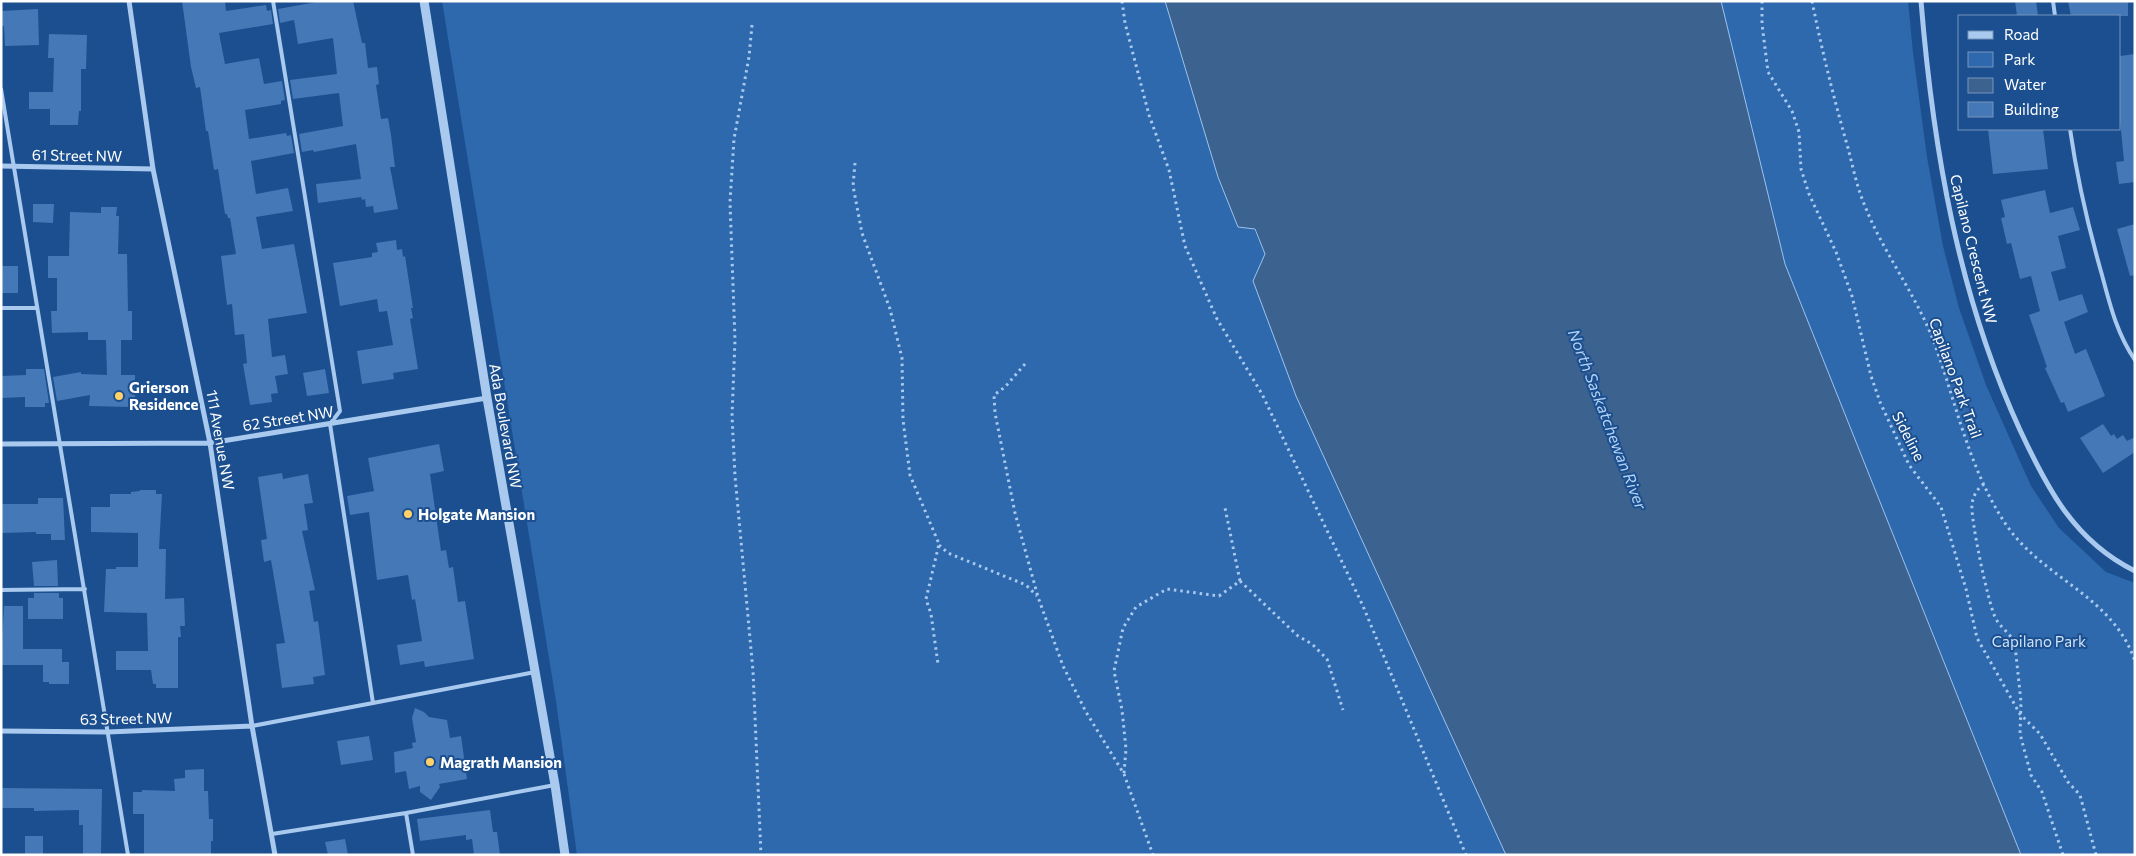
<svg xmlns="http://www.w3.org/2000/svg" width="2136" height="856" viewBox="0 0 2136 856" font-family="Commissioner,sans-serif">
	<rect width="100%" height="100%" fill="#1b4f8f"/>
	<path fill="#2e69ad" d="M442 1H1165L1218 177 1239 227 1254 229 1265 254 1254 280 1506 855H577L556 701Z
		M1721 1H1908L1913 53 1927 157 1943 246 1959 308 1986 385 2031 486 2059 528 2106 572 2135 583V855H2021L1785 264Z"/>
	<path fill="#3c6290" stroke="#9cc4f0" d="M1165 1H1721L1785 264 2021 855H1506L1296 396 1253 281 1265 254 1255 229 1238 227 1218 177Z"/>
	<path fill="#4478b7" d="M182 1H225L226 11 266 5 267 11 271 10 273 24 219 33 225 64 259 58 264 84 282 81 285 100 281 101V104L245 110 249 139 286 133 287 136 291 135 294 153 251 161 256 194 288 188 293 211 256 217 262 249 294 244 307 313 268 319 272 357 285 355 288 374 275 376 278 393 271 394 272 402 250 405 243 364 247 363 244 334 235 335 232 304 227 305 221 256 236 254 230 218H228L227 214H225L218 169 214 170 208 131H206L200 87 196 88 191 67Z
		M322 1H353L362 43H365L368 68 377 67 379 84 376 85 381 119 388 118 391 135 395 167H390L398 209 374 213 373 206 366 207 365 199 362 200 361 197 318 203 316 184 361 179 356 144 314 152 313 150 302 152 299 134 343 126 339 93 293 99 290 80 337 74 333 38 298 44 294 20 280 23 278 9Z
		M2015 1H2036L2038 16H2017Z
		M2068 1H2128V16H2071Z
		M38 9 39 45 5 46 4 26H1V11Z
		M49 34 87 35 86 69H81V111H79L78 125H50V109H29V92H53L54 58H48Z
		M2135 54V182L2119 184 2116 162 2124 161 2120 120V56Z
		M1988 129H2043L2048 169 1993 174Z
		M2045 190 2050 213 2073 207 2080 230 2058 236 2066 268 2051 272 2059 301 2082 294 2088 312 2064 322 2075 354 2086 349 2105 396 2068 412 2064 402 2061 403 2045 368 2047 367 2029 315 2040 311 2031 276 2020 279 2011 243 2007 244 2001 218 2005 217 2001 200Z
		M33 204H54L53 223 33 222Z
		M101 207H117L116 216H119L118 254H127L128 311H132V340H121V375H135V402H130V407L89 406 90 395 57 401 53 377 81 372V374L107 375 106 340H88V332L52 333 51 311H57V278H48V256H69L70 212 101 213Z
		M2135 224V275L2130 276 2117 229Z
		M396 240 397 250 402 249 403 257 405 256 413 308H411L413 318 410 319 418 369 393 373 394 379 362 384 357 351 393 345 387 311 379 312 377 299 340 306 333 263 372 257V253L378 252 376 243Z
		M2 266H18V293H2Z
		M26 369H44L49 403H45V407H25V397L1 398V376L26 375Z
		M325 369 329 393 307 396 303 373Z
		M2103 424 2111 436 2114 434 2117 439 2123 435 2127 441 2135 437V452L2103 473 2080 438Z
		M439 444 444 471 430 474 441 551 446 550 449 568 453 567 458 602 465 601 474 659 425 667 424 661 400 665 397 645 422 641 415 599 412 600 408 575 377 580 369 512 350 515 347 496 374 491 368 458Z
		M282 473 283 479 308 474 313 503 304 504 308 530 302 531 315 590 309 591 314 622 318 621 325 675 313 677 314 684 282 688 276 644 285 643 271 560 264 562 261 540 267 539 258 477Z
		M140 490H156V494H162L159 549H166L165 599 184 598 185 626H180L181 637H178V688H156V684H153L151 670H116V651H148L147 613 104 612 106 569H116V567H138V533L91 532V507H110V494H131V492L140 491Z
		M38 498H63L65 540H51V534H36V532L1 533V504H38Z
		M57 560 58 586H34L32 562Z
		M34 593H59V598H63V619H28V598H34Z
		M4 606H23V649H62V662H69V684H49V682H43V665H1Z
		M415 708 424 712 429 717 447 720 450 738 461 736 467 779 439 784 440 787 431 800 420 792V786L409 789 406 771 395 773 394 752 413 748 412 743 416 742 412 718Z
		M369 736 373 760 341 765 337 741Z
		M204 769V791H208L209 819H213V841H211V855H144V814H133V792H142V790L175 791 174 779 185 778V770Z
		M1 788 102 789 101 855H83V825H79V810L34 811V808H1Z
		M490 810 493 832H497L500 855H474L472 839 466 840V835L420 841 417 819Z
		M25 836H43V855L25 854Z
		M345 839 348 855H328L325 842Z"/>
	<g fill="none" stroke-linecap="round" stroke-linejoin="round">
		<path stroke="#a9c9ee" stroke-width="3" stroke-dasharray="2.5 4" stroke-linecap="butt" d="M1122 1 1125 23 1149 115 1169 170 1185 246 1217 319 1262 394 1363 606 1466 855
			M1762 1V24L1768 72 1792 111 1799 132 1801 169 1809 194 1836 252 1852 296 1871 376 1880 402 1909 465 1941 507 1966 589 1977 638 2020 714 2040 734 2068 782 2080 795 2096 855
			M1812 1C1822 51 1834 99 1848 148 1853 167 1857 188 1865 206 1882 250 1914 292 1932 337 1956 400 1968 469 2007 526 2045 580 2112 595 2135 661
			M752 25 749 57 734 139 730 202 735 340 732 416 735 476 753 671 761 855
			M855 163 853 186 862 233 890 309 902 358 903 420 910 475 939 544 926 599 931 614 938 664
			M1025 364 1005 387 994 395 995 413 1015 513 1038 597 1063 666 1086 712 1124 774 1153 855
			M1984 484C1978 488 1974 494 1972 503 1970 518 1988 602 1995 617 2000 628 2012 634 2015 645L2021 702 2020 734 2031 775 2042 792 2063 855
			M939 545 948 553 1026 585 1037 596
			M1240 581 1298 636 1312 644 1327 659 1343 710
			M1124 773 1126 749 1122 710 1114 671 1123 628 1136 607 1167 589 1219 596 1240 581 1225 508"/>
		<path stroke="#a9c9ee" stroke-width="4" d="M2053 1 2055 16
			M1 89 128 855
			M2070 129C2077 178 2088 226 2102 275 2110 305 2117 334 2135 360
			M1 308H37
			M1 590 85 589
			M373 703 535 672
			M252 726 373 703 330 424 340 411 273 1
			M406 813 555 785
			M272 834 406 813 413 855"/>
		<path stroke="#a9c9ee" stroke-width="5" d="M129 1 153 169 210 443 252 726 275 855
			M1921 1C1933 148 1958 295 2020 430 2047 488 2074 541 2135 571
			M1 166 153 169
			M1 444 210 443 487 398
			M1 731 108 732 252 726"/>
		<path stroke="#a9c9ee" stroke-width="9" d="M424 1 487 398 555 785 565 855"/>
	</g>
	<g fill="#ffd166" stroke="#1b4f8f" stroke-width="2">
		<circle cx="119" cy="396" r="5"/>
		<circle cx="408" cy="514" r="5"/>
		<circle cx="430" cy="762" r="5"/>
	</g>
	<g text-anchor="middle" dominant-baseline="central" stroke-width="4" stroke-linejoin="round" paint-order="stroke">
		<g font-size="15" fill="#fff" stroke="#1b4f8f">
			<text transform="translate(77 155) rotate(1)">61 Street NW</text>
			<text transform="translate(1974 249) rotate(76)">Capilano Crescent NW</text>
			<text transform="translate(1956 378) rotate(70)">Capilano Park Trail</text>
			<text transform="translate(288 418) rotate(-9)">62 Street NW</text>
			<text transform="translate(506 426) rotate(80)">Ada Boulevard NW</text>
			<text transform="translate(1909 436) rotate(63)">Sideline</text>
			<text transform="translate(221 440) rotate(80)">111 Avenue NW</text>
			<text transform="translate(126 718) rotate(-1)">63 Street NW</text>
		</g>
		<g font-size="15" font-weight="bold" fill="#fff" stroke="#1b4f8f" text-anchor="start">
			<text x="129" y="387">Grierson<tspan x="129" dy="17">Residence</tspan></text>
			<text x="418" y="514">Holgate Mansion</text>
			<text x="440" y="762">Magrath Mansion</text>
		</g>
		<g font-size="15" fill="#cfe3fa" stroke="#1b4f8f">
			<text x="2039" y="641">Capilano Park</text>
		</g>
		<g font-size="16" font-style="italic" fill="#b5d3f5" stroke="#1b4f8f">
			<text transform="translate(1608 419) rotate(69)">North Saskatchewan River</text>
		</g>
	</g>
	<rect width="2136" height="856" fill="none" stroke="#ffffff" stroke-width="5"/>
	<rect x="1958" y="15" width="162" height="115" fill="#1b4f8f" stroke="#7695bc"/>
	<rect x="1968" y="31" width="25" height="8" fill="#a9c9ee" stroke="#7695bc"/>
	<text x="2004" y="40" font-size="15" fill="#ffffff">Road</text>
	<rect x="1968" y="52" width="25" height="15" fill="#2e69ad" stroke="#7695bc"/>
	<text x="2004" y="65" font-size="15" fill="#ffffff">Park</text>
	<rect x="1968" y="78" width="25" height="15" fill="#3c6290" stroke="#7695bc"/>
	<text x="2004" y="90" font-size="15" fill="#ffffff">Water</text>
	<rect x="1968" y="102" width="25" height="15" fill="#4478b7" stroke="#7695bc"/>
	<text x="2004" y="115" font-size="15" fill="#ffffff">Building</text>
</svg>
